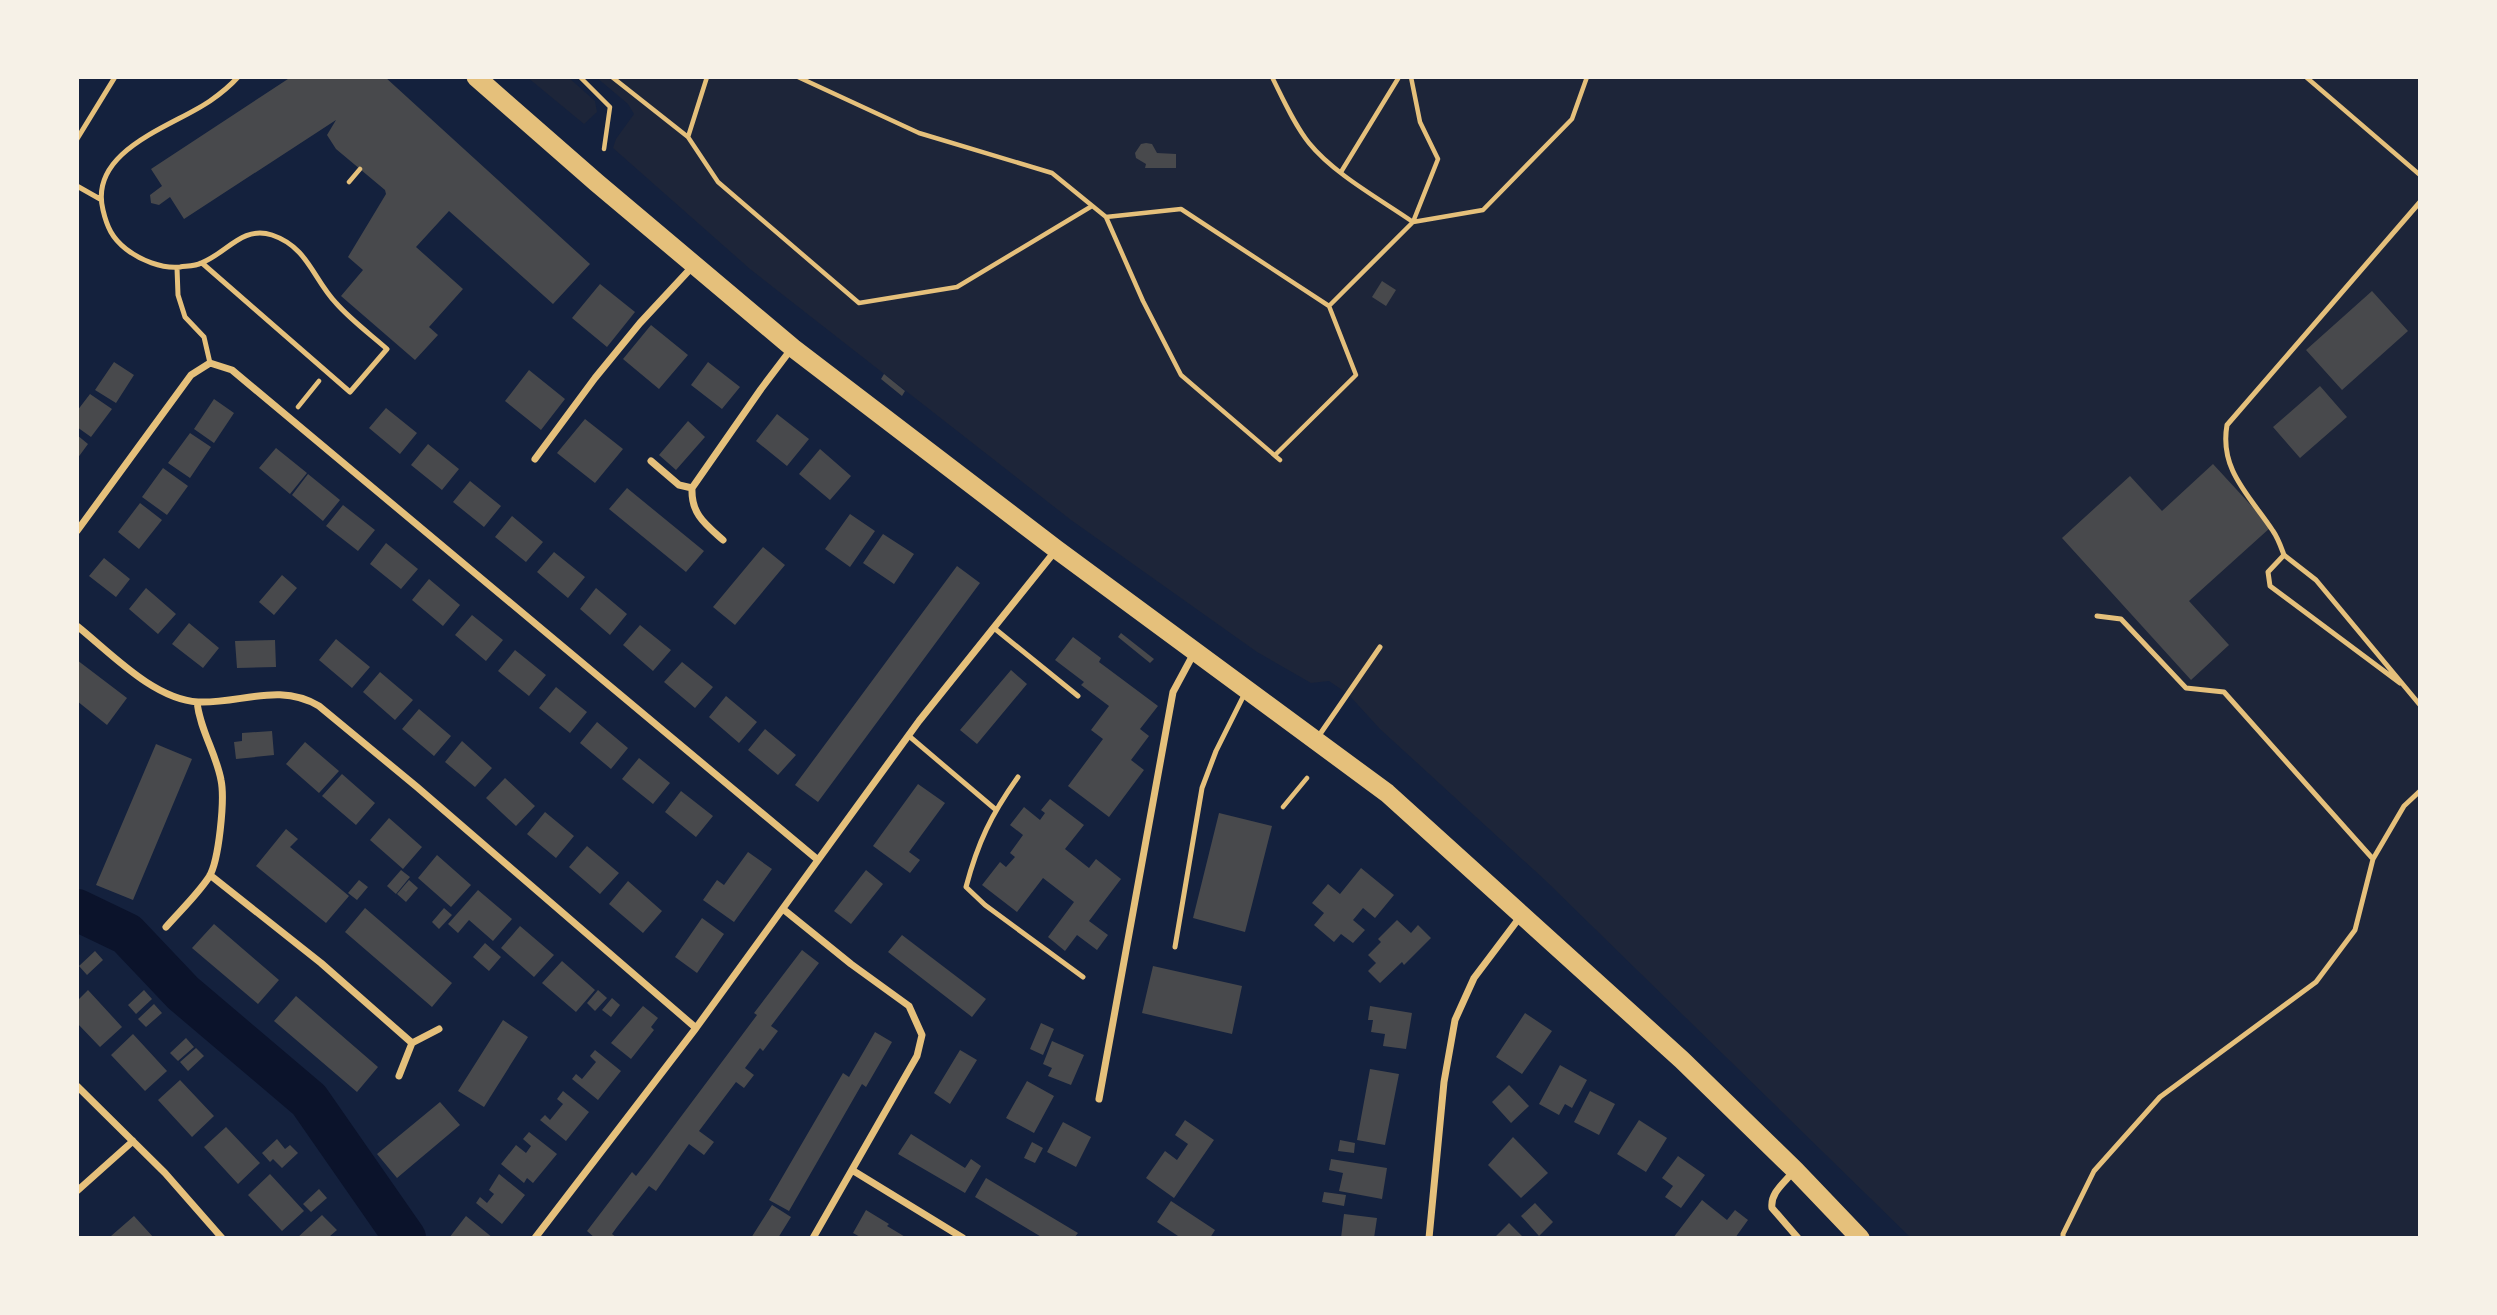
<svg xmlns="http://www.w3.org/2000/svg" width="2497" height="1315" viewBox="0 0 2497 1315" font-family="Commissioner,sans-serif">
	<rect width="100%" height="100%" fill="#14213d"/>
	<path fill="#1d2539" d="M527 77H568L595 101 597 112 584 124Z
		M596 77H2420V1238H1911L1546 881 1380 729 1348 694 1329 681 1311 683 1257 652 1071 520 750 269 613 148 616 139 634 114 628 104Z"/>
	<g fill="none" stroke-linecap="round" stroke-linejoin="round">
		<path stroke="#0b132b" stroke-width="42" d="M77 910 127 934 183 993 309 1100 405 1238"/>
	</g>
	<path fill="#48494c" d="M291 77H385L590 264 553 304 449 211 416 247 463 289 429 327 438 335 415 360 341 296 363 270 348 257 386 194 385 190 336 149 327 135 336 120 184 219 170 197 159 205 151 203 150 195 162 186 151 169Z
		M1146 143 1152 144 1157 153 1176 154V168H1145L1146 164 1136 158 1135 153 1141 144Z
		M1382 281 1396 290 1386 306 1372 297Z
		M600 284 635 312 607 347 572 318Z
		M2372 291 2408 331 2342 390 2306 350Z
		M651 325 688 355 659 389 623 359Z
		M114 362 134 375 116 403 95 390Z
		M708 362 740 387 722 409 691 385Z
		M529 370 565 399 541 430 505 401Z
		M884 374 905 391 902 396 881 379Z
		M2320 386 2347 417 2300 458 2273 427Z
		M90 394 112 409 91 437 77 427V411Z
		M214 399 234 413 214 443 194 429Z
		M386 408 417 433 400 454 369 428Z
		M777 414 809 439 787 466 756 441Z
		M585 419 623 449 595 483 557 453Z
		M688 421 705 437 676 470 659 455Z
		M190 433 211 447 190 478 168 463Z
		M77 435 88 444 77 459Z
		M428 444 459 469 442 490 411 465Z
		M276 448 307 473 290 494 259 468Z
		M820 449 851 476 830 500 799 474Z
		M2213 464 2271 527 2189 601 2229 645 2191 680 2062 538 2130 476 2162 511Z
		M163 468 188 486 167 515 142 497Z
		M308 474 340 500 323 521 292 495Z
		M470 481 501 506 484 527 453 502Z
		M627 488 704 551 686 572 609 509Z
		M140 503 162 520 139 549 118 532Z
		M343 505 375 530 358 551 326 526Z
		M850 514 875 531 850 567 825 549Z
		M512 516 543 542 526 562 495 537Z
		M883 534 914 554 894 584 863 563Z
		M386 543 418 569 401 589 370 564Z
		M763 547 785 565 735 625 713 607Z
		M554 552 585 577 568 598 537 572Z
		M104 558 130 579 116 597 89 576Z
		M957 566 980 583 818 802 795 785Z
		M282 575 297 588 274 615 259 602Z
		M429 579 460 605 443 626 412 600Z
		M146 588 176 614 158 634 129 609Z
		M596 588 627 614 610 635 580 609Z
		M472 615 503 640 486 661 455 635Z
		M189 623 219 648 203 668 172 644Z
		M640 625 671 650 653 671 623 645Z
		M1121 633 1154 659 1150 663 1118 637Z
		M1073 637 1101 658 1099 662 1158 706 1140 729 1149 736 1131 760 1144 770 1109 817 1068 786 1103 739 1091 730 1109 706 1081 685 1084 682 1055 660Z
		M336 639 370 667 352 688 319 660Z
		M275 640 276 667 237 668 235 641Z
		M515 650 546 675 529 696 498 671Z
		M77 660 127 698 107 725 77 701Z
		M682 662 713 687 695 708 664 682Z
		M1011 670 1027 684 977 744 960 730Z
		M380 672 413 700 395 720 363 692Z
		M556 687 587 712 570 733 539 708Z
		M726 696 757 722 739 743 709 717Z
		M419 709 451 736 434 756 402 729Z
		M597 722 628 748 611 769 580 743Z
		M765 729 796 755 778 775 748 750Z
		M272 731 274 755 236 759 234 742 242 741V733Z
		M462 741 492 768 475 787 445 762Z
		M305 742 339 771 319 793 286 764Z
		M156 744 192 759 133 900 96 885Z
		M639 758 670 783 653 804 622 779Z
		M342 774 375 803 356 825 322 796Z
		M505 778 535 806 516 826 486 798Z
		M918 784 945 803 909 852 920 860 910 873 873 846Z
		M681 791 713 816 696 837 665 812Z
		M1050 799 1084 825 1065 849 1089 868 1096 859 1121 879 1089 921 1108 935 1097 950 1077 935 1065 951 1048 937 1074 902 1043 878 1017 912 982 885 1000 862 1006 867 1015 857 1010 853 1023 835 1010 825 1024 807 1040 820 1045 813 1041 810Z
		M545 812 574 836 556 858 527 834Z
		M1219 813 1272 826 1245 932 1193 918Z
		M389 818 422 847 403 869 370 840Z
		M286 829 298 839 290 847 349 896 326 923 256 866Z
		M587 846 619 873 600 894 569 867Z
		M748 852 772 869 734 922 703 900 717 880 724 885Z
		M437 855 471 885 451 907 418 878Z
		M1361 868 1394 895 1375 918 1363 908 1353 920 1365 930 1353 943 1341 934 1334 942 1314 925 1324 913 1312 903 1328 884 1340 894Z
		M401 870 410 877 396 894 387 886Z
		M866 870 883 884 851 924 834 911Z
		M359 880 368 887 357 900 348 893Z
		M409 880 418 888 406 902 397 894Z
		M628 881 662 911 643 933 609 904Z
		M478 890 512 919 493 941 469 920 458 933 448 924Z
		M365 908 452 983 432 1007 345 932Z
		M444 908 452 915 439 929 432 922Z
		M702 918 724 934 697 973 675 957Z
		M1397 920 1411 933 1418 925 1431 938 1404 965 1402 962 1380 983 1368 971 1376 963 1368 955 1381 942 1378 939Z
		M214 924 279 980 258 1004 192 948Z
		M520 926 554 955 534 977 501 948Z
		M902 935 986 999 972 1017 888 952Z
		M485 943 501 957 489 971 473 957Z
		M802 950 819 963 771 1026 778 1031 763 1051 760 1048 745 1068 754 1075 744 1088 736 1082 699 1131 714 1142 704 1155 689 1144 656 1191 649 1186 617 1227 612 1234 617 1238H595L587 1231 632 1172 636 1176 650 1158 757 1015 754 1013Z
		M95 951 103 960 87 975 79 966Z
		M562 961 595 990 576 1012 542 983Z
		M1153 966 1242 986 1232 1034 1142 1013Z
		M88 990 122 1027 100 1047 77 1023V1001Z
		M144 990 152 999 136 1014 128 1005Z
		M598 990 607 998 595 1011 587 1003Z
		M296 996 378 1067 357 1092 274 1021Z
		M612 998 620 1005 611 1017 602 1010Z
		M154 1004 162 1013 146 1027 138 1019Z
		M643 1006 658 1018 651 1027 654 1030 631 1059 611 1043Z
		M1370 1006 1412 1013 1406 1049 1383 1046 1385 1034 1371 1032 1373 1020H1368Z
		M1525 1013 1552 1031 1522 1074 1496 1057Z
		M503 1020 528 1037 484 1107 458 1091Z
		M1041 1023 1054 1029 1043 1055 1030 1049Z
		M875 1032 892 1042 866 1087 862 1084 789 1211 769 1200 843 1073 849 1077Z
		M133 1034 167 1071 145 1091 111 1055Z
		M186 1038 194 1047 178 1061 170 1053Z
		M1052 1041 1084 1055 1071 1085 1048 1076 1052 1068 1043 1064Z
		M196 1048 204 1056 188 1071 180 1062Z
		M595 1050 621 1071 598 1100 572 1079 576 1074 582 1079 596 1062 590 1056Z
		M960 1050 977 1060 950 1104 934 1093Z
		M1560 1065 1587 1080 1572 1108 1565 1104 1559 1115 1539 1104Z
		M1370 1069 1399 1074 1385 1145 1357 1140Z
		M180 1080 214 1116 192 1137 158 1100Z
		M1027 1081 1054 1096 1034 1133 1006 1118Z
		M1509 1085 1529 1106 1511 1123 1492 1102Z
		M563 1091 589 1112 566 1141 540 1120 545 1115 550 1120 563 1104 557 1099Z
		M1590 1091 1615 1104 1599 1135 1574 1122Z
		M440 1102 460 1125 397 1178 377 1154Z
		M1185 1120 1214 1140 1174 1198 1146 1178 1165 1151 1177 1160 1188 1144 1175 1135Z
		M1639 1120 1667 1138 1646 1172 1617 1154Z
		M1063 1122 1091 1137 1076 1167 1047 1152Z
		M226 1127 260 1163 238 1184 204 1147Z
		M529 1132 557 1154 533 1183 527 1178 524 1183 501 1164 516 1145 526 1153 531 1146 523 1139Z
		M911 1134 965 1168 971 1159 981 1166 965 1193 898 1154Z
		M1513 1137 1548 1173 1521 1198 1488 1165Z
		M277 1139 285 1149 290 1145 298 1153 282 1168 273 1159 270 1162 262 1153Z
		M1340 1140 1355 1143 1354 1153 1338 1151Z
		M1032 1142 1043 1148 1035 1163 1024 1158Z
		M1678 1156 1705 1175 1681 1208 1665 1197 1673 1186 1662 1178Z
		M1331 1159 1387 1168 1382 1199 1339 1191 1343 1173 1329 1170Z
		M270 1174 304 1211 282 1231 248 1195Z
		M499 1174 525 1195 502 1224 476 1203 480 1197 487 1203 494 1194 489 1190Z
		M986 1178 1078 1233 1074 1238H1043L975 1197Z
		M319 1189 327 1198 311 1212 303 1204Z
		M1324 1192 1346 1195 1344 1206 1322 1202Z
		M1702 1200 1727 1220 1735 1210 1748 1220 1735 1238H1673Z
		M1171 1201 1215 1230 1210 1238H1181L1157 1222Z
		M1535 1203 1553 1222 1539 1236 1521 1216Z
		M772 1205 791 1217 778 1238H751Z
		M866 1210 889 1224 887 1226 907 1238H862L853 1233Z
		M1344 1214 1377 1218 1374 1238H1341Z
		M322 1215 337 1230 330 1236 331 1238H297Z
		M134 1216 154 1238H113L111 1236Z
		M466 1216 493 1238H449Z
		M1509 1223 1524 1238H1494Z"/>
	<g fill="none" stroke-linecap="round" stroke-linejoin="round">
		<path stroke="#e5c07b" stroke-width="4.5" d="M580 77 610 107 604 149
			M612 77 688 137 718 182 859 303 957 287 1092 206
			M798 77 919 133 1052 173 1106 217 1143 301 1181 375 1280 460
			M1272 77C1283 99 1294 124 1309 143 1334 174 1380 199 1413 222L1438 159 1420 122 1411 77
			M2306 77 2420 175
			M688 137 707 77
			M1341 172 1399 77
			M349 182 360 169
			M1106 217 1181 209 1329 306 1356 375 1275 455
			M1329 306 1413 222 1483 210 1572 119 1587 77
			M298 407 319 381
			M1283 807 1307 778"/>
		<path stroke="#e5c07b" stroke-width="5" d="M77 139 115 77
			M77 186 100 199
			M202 263 350 392 387 349C370 334 351 320 336 303 313 279 308 247 272 235 242 225 226 254 201 263 196 266 187 266 180 267 162 269 140 260 126 249 112 238 107 227 103 210 88 150 174 126 210 101 220 94 230 86 238 77
			M177 268 178 295 185 317 204 337 210 363
			M2284 555C2281 547 2278 538 2273 531 2250 496 2219 470 2227 425L2420 202
			M2097 616 2121 619 2186 688 2224 692 2373 859
			M994 628 1078 696
			M2400 683 2270 586 2268 572 2284 555 2316 580 2420 705
			M909 736 995 809
			M1318 737 1380 647
			M1018 777C991 815 978 842 966 887L985 905 1083 977
			M1175 947 1202 788 1216 751 1244 695
			M2063 1238V1234L2094 1171 2160 1097 2316 982 2355 930 2373 859 2404 806 2420 791"/>
		<path stroke="#e5c07b" stroke-width="7" d="M535 459 595 378 640 323 693 266
			M651 461 679 485 692 488
			M77 531 191 375 210 363 232 370 818 860
			M723 540C705 524 691 514 692 488L761 389 792 348
			M77 626C111 653 153 699 198 702 240 704 279 682 319 706L417 787 696 1028
			M210 875 321 963 412 1043
			M783 909 851 964 909 1006 922 1035 917 1056 813 1238
			M166 927C180 911 197 895 209 877 219 861 225 799 221 780 216 753 200 730 197 702
			M399 1076 412 1043 439 1029
			M77 1086 165 1173 222 1238
			M1099 1099 1173 692 1194 653
			M852 1170 963 1238
			M1793 1172C1784 1183 1770 1193 1772 1208L1798 1238
			M77 1191 133 1141
			M535 1238 696 1028 919 721 1056 550
			M1429 1238 1444 1082 1455 1020 1474 978 1520 917"/>
		<path stroke="#e5c07b" stroke-width="19" d="M476 77 597 183 793 348 1056 549 1387 793 1682 1060 1795 1170 1860 1238"/>
	</g>
	<rect width="2497" height="1315" fill="none" stroke="#f6f1e7" stroke-width="158"/>
</svg>
